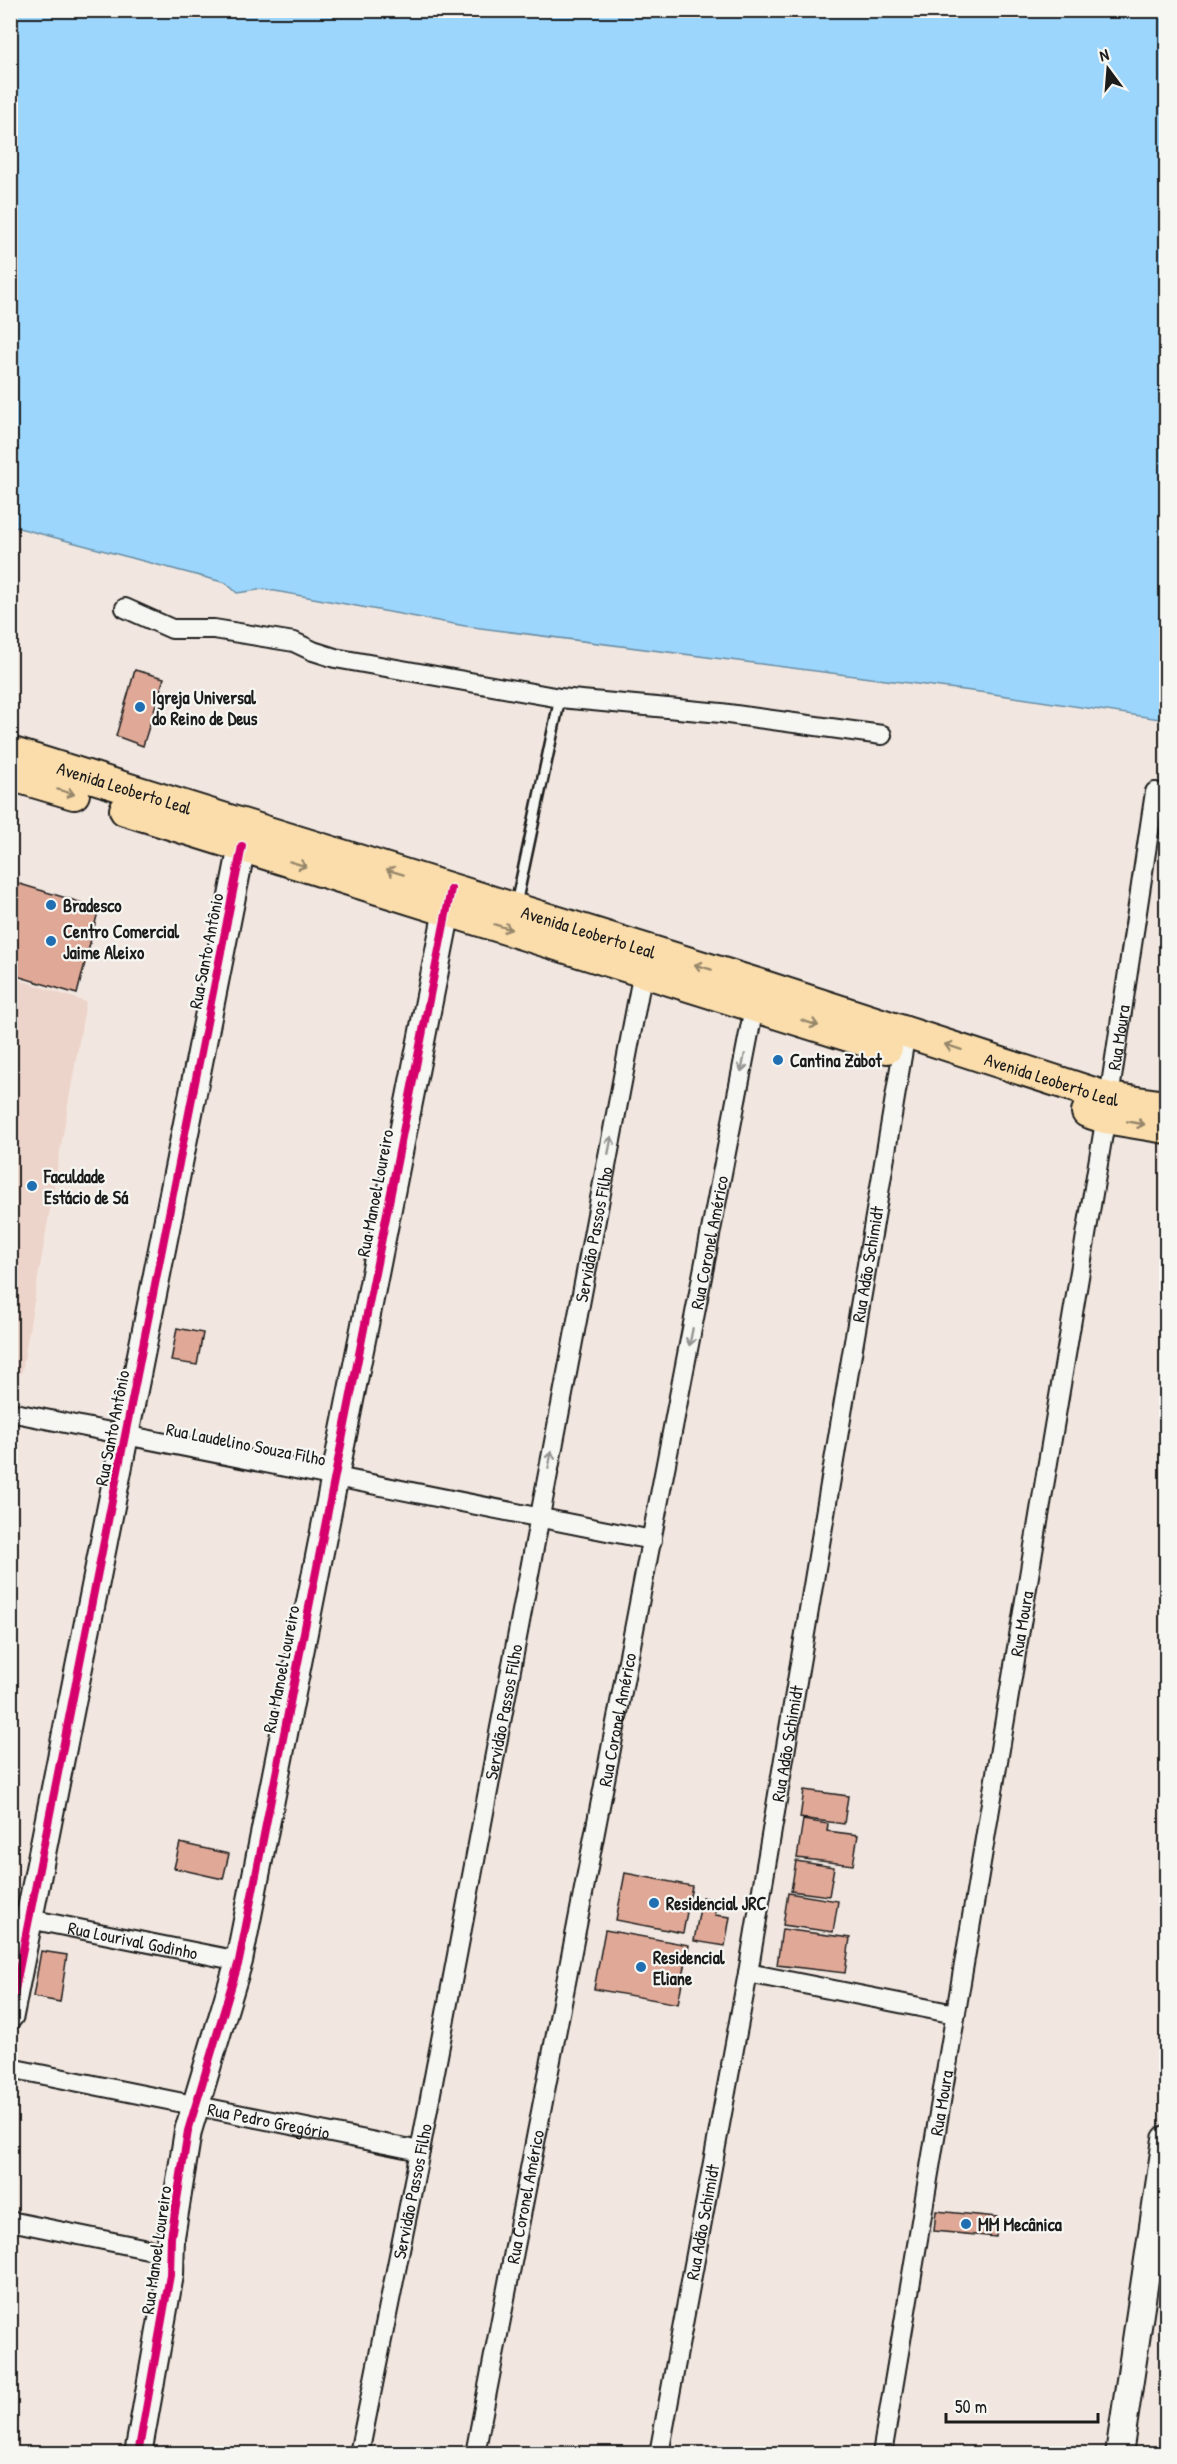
<svg xmlns="http://www.w3.org/2000/svg" width="1177" height="2464" viewBox="0 0 1177 2464" font-family="'Patrick Hand',sans-serif">
	<rect width="100%" height="100%" fill="#f2e7e0"/>
	<filter id="ink" filterUnits="userSpaceOnUse"><feTurbulence type="fractalNoise" baseFrequency=".0167" numOctaves="2"/><feDisplacementMap in="SourceGraphic" scale="12" xChannelSelector="R" yChannelSelector="G"/><feConvolveMatrix kernelMatrix="1 2 1 2 8 2 1 2 1" color-interpolation-filters="sRGB"/></filter>
	<g filter="url(#ink)">
		<path fill="#edd4ca" d="M11 977 86 1002 22 1371 11 1384Z"/>
		<path fill="#9cd6fc" stroke="#698ca2" stroke-width="1.5" d="M10 11H1166V720L987 693 465 626 264 589 237 593 226 583 11 526Z"/>
		<path fill="#e0a997" stroke="#1c1c1c" stroke-width="1.5" d="M135 670 164 678 143 746 116 736Z
			M10 881 99 908 77 994 10 974Z
			M177 1328 203 1333 197 1365 171 1361Z
			M804 1790 848 1796 844 1824 800 1818Z
			M803 1820 828 1824 827 1831 858 1835 853 1865 797 1858Z
			M180 1843 229 1854 223 1879 174 1868Z
			M796 1861 834 1867 829 1896 791 1891Z
			M625 1873 692 1886 683 1933 616 1920Z
			M788 1893 838 1901 833 1932 783 1925Z
			M702 1897 717 1900 715 1915 730 1917 725 1946 694 1941Z
			M782 1929 850 1938 845 1973 777 1965Z
			M605 1930 689 1945 678 2004 594 1989Z
			M41 1951 67 1955 60 2002 33 1997Z
			M936 2211 997 2217 996 2237 934 2231Z"/>
		<g fill="none" stroke-linecap="round" stroke-linejoin="round">
			<defs>
				<path id="lane" d="M516 904 560 698"/>
				<g id="street">
					<path d="M125 608 172 629H214L294 642 313 651 335 658 560 698 721 713 882 735"/>
					<path d="M10 1412 652 1540"/>
					<path id="s1" d="M29 1919 239 1961"/>
					<path d="M748 1973 955 2014"/>
					<path id="s2" d="M10 2068 420 2151"/>
					<path d="M10 2221 172 2254"/>
					<path id="s3" d="M359 2454 420 2151 643 971"/>
					<path id="s4" d="M475 2454 756 997"/>
					<path id="s5" d="M659 2454 748 1973 906 1032"/>
					<path id="s6" d="M882 2454 1109 1098 1155 792"/>
				</g>
				<path id="secondary" d="M10 2015 242 846
					M138 2454 170 2275 171 2237 188 2131 239 1961 451 890
					M1119 2454 1166 2139"/>
				<g id="primary">
					<path id="s7" d="M10 752 758 984 1109 1098 1166 1106"/>
					<path d="M10 775 74 794"/>
					<path d="M125 810 887 1048"/>
					<path d="M1087 1112 1105 1118 1166 1128"/>
				</g>
			</defs>
			<use href="#lane" stroke="#1c1c1c" stroke-width="14"/>
			<use href="#street" stroke="#1c1c1c" stroke-width="22"/>
			<use href="#secondary" stroke="#1c1c1c" stroke-width="30"/>
			<use href="#primary" stroke="#1c1c1c" stroke-width="34"/>
			<use href="#lane" stroke="#f6f6f2" stroke-width="9"/>
			<use href="#street" stroke="#f6f6f2" stroke-width="18"/>
			<use href="#secondary" stroke="#f6f6f2" stroke-width="26"/>
			<use href="#primary" stroke="#faddab" stroke-width="30"/>
			<defs>
				<path id="cycleway" d="M10 2015 242 846
					M138 2454 170 2275 171 2237 188 2131 239 1961 451 889"/>
			</defs>
			<use href="#cycleway" stroke="#f6f6f2" stroke-width="11"/>
			<use href="#cycleway" stroke="#d6006c" stroke-width="8"/>
		</g>
		<defs><path id="oneway-shaft" d="M-6 0H5M1.5-3L5.5 0L1.5 3" fill="none" stroke-width="1.6" stroke-linecap="round" stroke-linejoin="round" transform="scale(1.5)"/></defs>
		<g stroke="#96866b">
			<use href="#oneway-shaft" transform="translate(66 792) rotate(17)"/>
			<use href="#oneway-shaft" transform="translate(298 864) rotate(17)"/>
			<use href="#oneway-shaft" transform="translate(395 872) rotate(-163)"/>
			<use href="#oneway-shaft" transform="translate(503 927) rotate(17)"/>
			<use href="#oneway-shaft" transform="translate(703 967) rotate(-163)"/>
			<use href="#oneway-shaft" transform="translate(810 1023) rotate(18)"/>
			<use href="#oneway-shaft" transform="translate(953 1047) rotate(-162)"/>
			<use href="#oneway-shaft" transform="translate(1136 1123) rotate(10)"/>
		</g>
		<g stroke="#949492">
			<use href="#oneway-shaft" transform="translate(743 1063) rotate(101)"/>
			<use href="#oneway-shaft" transform="translate(610 1145) rotate(-79)"/>
			<use href="#oneway-shaft" transform="translate(691 1337) rotate(101)"/>
			<use href="#oneway-shaft" transform="translate(550 1460) rotate(-79)"/>
		</g>
	</g>
	<g fill="#1f6fb2" stroke="#f6f6f2" stroke-width="2">
		<circle cx="140" cy="707" r="6"/>
		<circle cx="51" cy="905" r="6"/>
		<circle cx="51" cy="941" r="6"/>
		<circle cx="778" cy="1060" r="6"/>
		<circle cx="32" cy="1186" r="6"/>
		<circle cx="654" cy="1903" r="6"/>
		<circle cx="641" cy="1967" r="6"/>
		<circle cx="966" cy="2224" r="6"/>
	</g>
	<g text-anchor="middle" dominant-baseline="central" stroke-width="4.5" stroke-linejoin="round" paint-order="stroke">
		<g font-size="18" font-weight="bold" fill="#1c1c1c" stroke="#f6f6f2" text-anchor="start">
			<text x="152" y="697">Igreja Universal<tspan x="152" dy="21">do Reino de Deus</tspan></text>
			<text x="63" y="905">Bradesco</text>
			<text x="63" y="931">Centro Comercial<tspan x="63" dy="21">Jaime Aleixo</tspan></text>
			<text x="790" y="1060">Cantina Zabot</text>
			<text x="44" y="1176">Faculdade<tspan x="44" dy="21">Estácio de Sá</tspan></text>
			<text x="666" y="1903">Residencial JRC</text>
			<text x="653" y="1957">Residencial<tspan x="653" dy="21">Eliane</tspan></text>
			<text x="978" y="2224">MM Mecânica</text>
		</g>
		<g font-size="18" fill="#1c1c1c" stroke="#f6f6f2">
			<text stroke="none"><textPath href="#s7" startOffset="120">Avenida Leoberto Leal</textPath></text>
			<text stroke="none"><textPath href="#s7" startOffset="606">Avenida Leoberto Leal</textPath></text>
			<text transform="translate(206 951) rotate(-79)">Rua Santo Antônio</text>
			<text stroke="none"><textPath href="#s6" startOffset="1436">Rua Moura</textPath></text>
			<text stroke="none"><textPath href="#s7" startOffset="1092">Avenida Leoberto Leal</textPath></text>
			<text transform="translate(375 1193) rotate(-79)">Rua Manoel Loureiro</text>
			<text stroke="none"><textPath href="#s3" startOffset="1242">Servidão Passos Filho</textPath></text>
			<text stroke="none"><textPath href="#s4" startOffset="1234">Rua Coronel Américo</textPath></text>
			<text stroke="none"><textPath href="#s5" startOffset="1208">Rua Adão Schimidt</textPath></text>
			<text transform="translate(112 1428) rotate(-79)">Rua Santo Antônio</text>
			<text transform="translate(246 1444) rotate(11)">Rua Laudelino Souza Filho</text>
			<text stroke="none"><textPath href="#s6" startOffset="842">Rua Moura</textPath></text>
			<text transform="translate(281 1669) rotate(-79)">Rua Manoel Loureiro</text>
			<text stroke="none"><textPath href="#s3" startOffset="756">Servidão Passos Filho</textPath></text>
			<text stroke="none"><textPath href="#s4" startOffset="748">Rua Coronel Américo</textPath></text>
			<text stroke="none"><textPath href="#s5" startOffset="722">Rua Adão Schimidt</textPath></text>
			<text stroke="none"><textPath href="#s1" startOffset="106">Rua Lourival Godinho</textPath></text>
			<text stroke="none"><textPath href="#s6" startOffset="356">Rua Moura</textPath></text>
			<text stroke="none"><textPath href="#s2" startOffset="264">Rua Pedro Gregório</textPath></text>
			<text stroke="none"><textPath href="#s3" startOffset="268">Servidão Passos Filho</textPath></text>
			<text stroke="none"><textPath href="#s4" startOffset="262">Rua Coronel Américo</textPath></text>
			<text stroke="none"><textPath href="#s5" startOffset="236">Rua Adão Schimidt</textPath></text>
			<text transform="translate(156 2250) rotate(-82)">Rua Manoel Loureiro</text>
		</g>
	</g>
	<rect width="1177" height="2464" fill="none" stroke="#f6f6f2" stroke-width="36"/>
	<rect x="18" y="18" width="1141" height="2428" fill="none" stroke="#1c1c1c" stroke-width="2" filter="url(#ink)"/>
	<g transform="translate(1108 69) rotate(344)" stroke="#f6f6f2" stroke-width="4.5" paint-order="stroke">
	<path d="M0-4.5L10 22L0 15L-10 22Z" fill="#1c1c1c"/>
	<text y="-9" font-size="16" font-weight="bold" text-anchor="middle" fill="#1c1c1c">N</text>
	</g>
	<path d="M946 2413v9h152v-9" fill="none" stroke="#1c1c1c" stroke-width="3"/>
	<text x="955" y="2413" font-size="18" fill="#1c1c1c" stroke="#f6f6f2" stroke-width="4.5" paint-order="stroke">50 m</text>
</svg>
